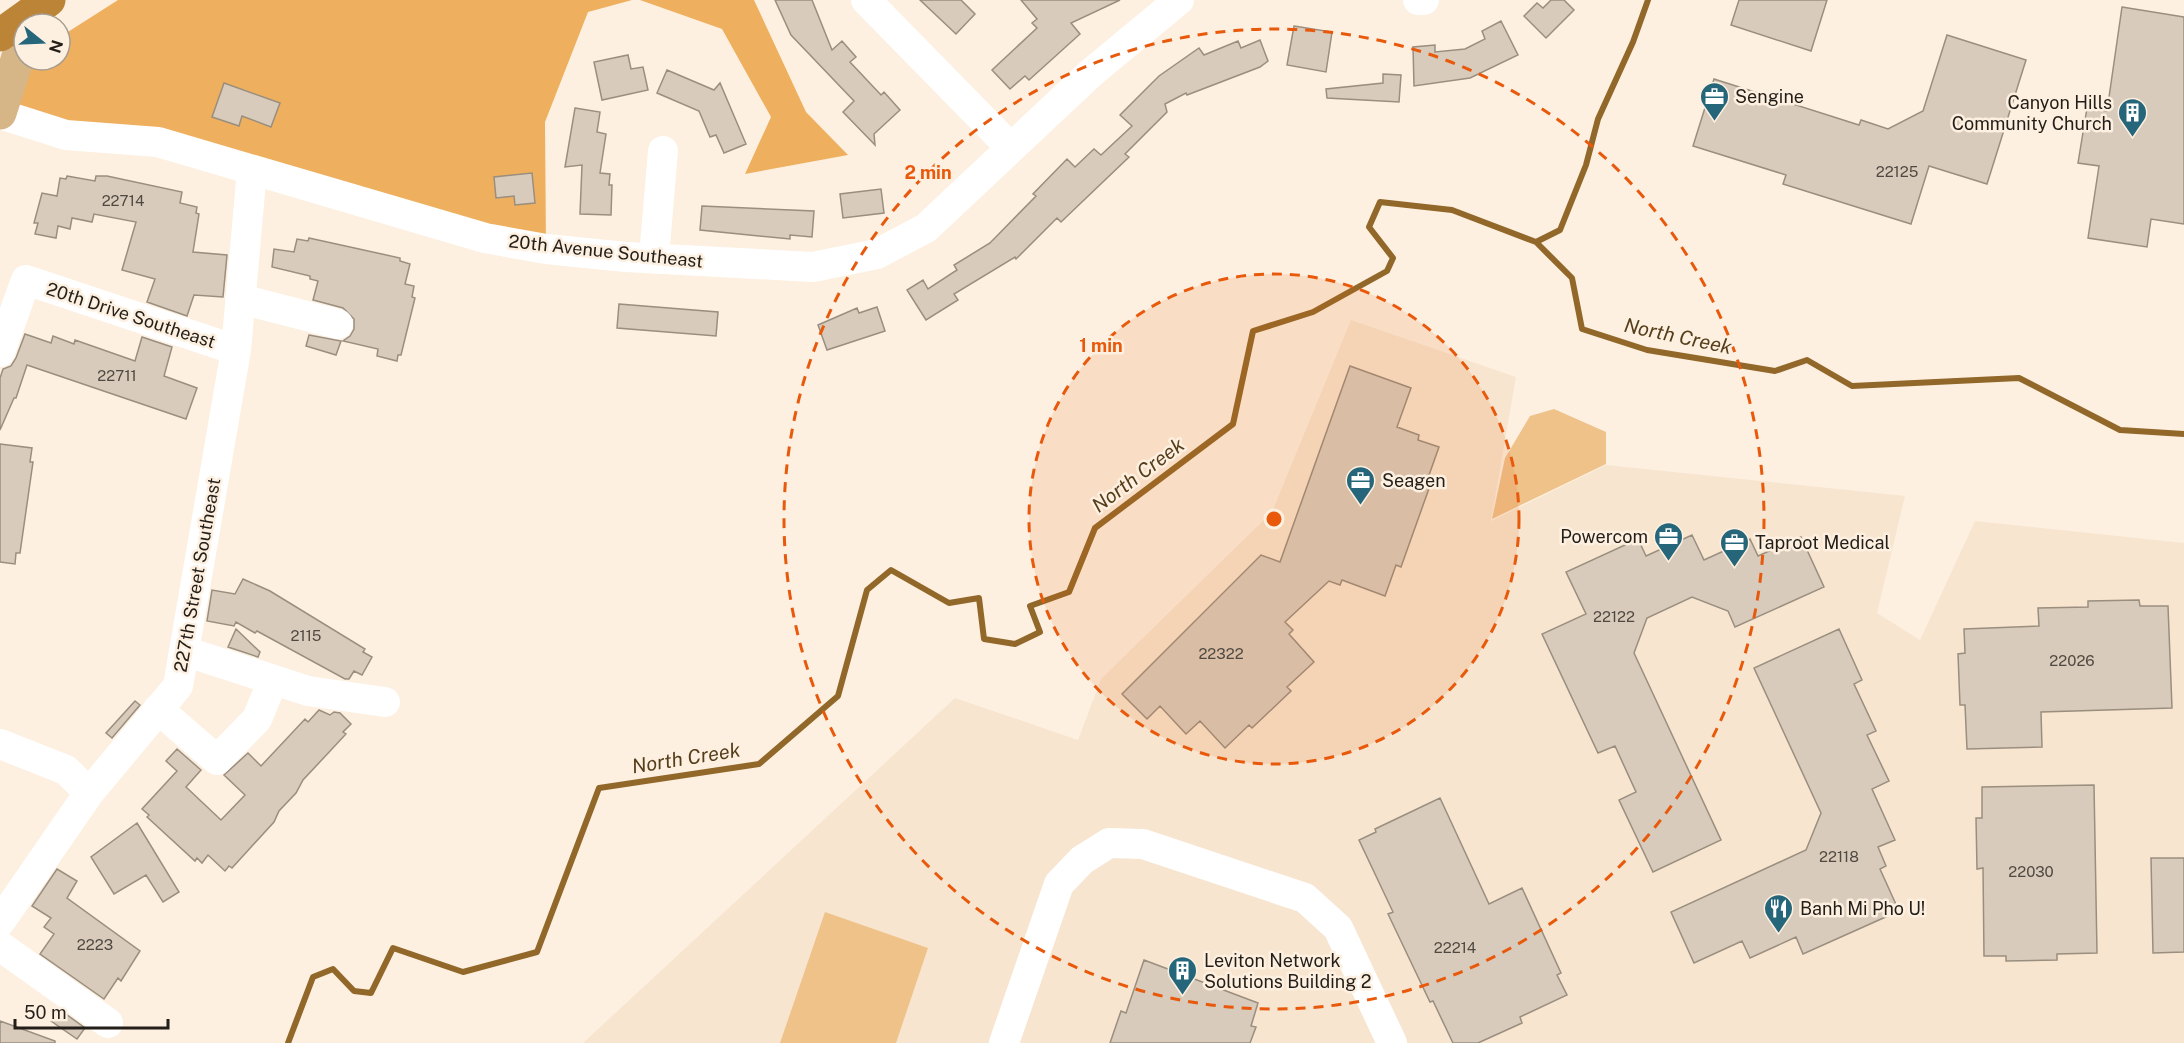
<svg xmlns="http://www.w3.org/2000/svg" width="2184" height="1043" viewBox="0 0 2184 1043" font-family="'Public Sans',sans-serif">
	<rect width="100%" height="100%" fill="#fdf0e0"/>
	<path fill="#f7e5cf" d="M1351 320 1516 377 1491 521 1606 465 1905 496 1877 613 1920 640 1975 521 2184 543V1043H583L955 698 1078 740 1101 679 1272 512Z"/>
	<path fill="#efc28a" d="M1554 409 1606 432V464L1492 519 1505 458 1530 416Z
		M825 912 928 948 896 1043H780Z"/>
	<path fill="#eeb05e" d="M118 0H632L588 12 545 122 546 249 0 113 27 60H60V37Z
		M640 0H754L806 112 848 155 745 174 771 117 722 29Z"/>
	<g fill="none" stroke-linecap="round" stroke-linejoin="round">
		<path stroke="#92682a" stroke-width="6" d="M1536 242 1560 230 1586 165 1598 119 1633 42 1648 0
			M288 1043 313 977 333 969 354 991 371 993 393 948 463 972 537 952 599 788 759 764 838 696 867 590 891 570 949 603 979 598 984 639 1015 644 1040 632 1030 606 1069 592 1095 528 1233 424 1253 331 1313 312 1387 271 1393 258 1369 227 1380 202 1452 210 1536 242 1572 278 1582 329 1647 350 1775 371 1807 360 1852 386 2019 378 2120 430 2184 434"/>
	</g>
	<path fill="#d8cbbb" stroke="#9a8e7f" stroke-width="1.5" d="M775 0H812L832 50 842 41 856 57 850 62 881 95 884 92 900 110 874 134 875 145 843 112 854 101 791 35Z
		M920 0H961L975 14 956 34Z
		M1021 0H1120L1071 23 1080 34 1029 80 1025 76 1010 89 992 70 1037 28 1032 23 1037 19Z
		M1551 0H1564L1574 10 1546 38 1524 16 1537 3 1543 8Z
		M1739 0H1827L1811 51 1731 25Z
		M2122 7 2184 17V224L2151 219 2147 247 2088 238 2099 166 2078 163 2087 108 2107 111Z
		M1501 21 1518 55 1470 78 1414 86 1413 47 1435 45V52L1465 49 1485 39 1482 31Z
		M1294 26 1332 32 1326 72 1287 65Z
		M1947 35 2026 60 1987 184 1929 166 1911 224 1783 184 1786 175 1693 146 1714 79 1859 125 1861 120 1888 129 1923 111Z
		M1260 40 1268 61 1260 67 1187 95 1186 93 1165 104 1167 112 1125 154 1129 157 1061 222 1057 218 1016 259 1015 257 954 294 958 300 926 320 907 290 923 280 928 289 957 270 954 265 990 243 1036 196 1033 194 1067 159 1075 167 1094 149 1101 155 1132 126 1120 115 1159 76 1199 48 1204 55 1238 41 1241 48Z
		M628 55 631 69 643 67 648 90 602 100 594 62Z
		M667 70 714 90 720 83 746 144 724 153 716 135 710 137 699 111 657 93Z
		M1383 74 1401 75 1399 102 1327 98 1326 89 1383 83Z
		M224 83 280 103 271 127 242 116 239 126 212 117Z
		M575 108 600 112 597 132 606 134 600 173 610 174 609 185H612L611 215 580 214 582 165 565 167Z
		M532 173 535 203 515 205 514 196 496 198 494 177Z
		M67 176 95 181 96 176H107L182 192 180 203 197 207 196 213 199 214 193 252 227 255 223 297 194 295 187 316 147 302 155 279 122 270 136 222 94 214 92 222 72 218 70 229 58 226 56 238 35 234 38 223H34L42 193 57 196 60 178 66 179Z
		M881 189 884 213 843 218 840 194Z
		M702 206 814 211 812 237 790 235V239L700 230Z
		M309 238 400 258V261L410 264 405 284 414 286 412 297 415 298 401 355H398L397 361 377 356 378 349 343 341 350 336 354 329V319L343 308 313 300 318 281 310 279V276L272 267 274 249 294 252 297 239 308 241Z
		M619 304 718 312 716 336 617 328Z
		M877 307 885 331 827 350 818 325 857 308 859 313Z
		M25 334 51 343 53 336 74 344 75 340 135 361 142 337 172 347 164 376 197 388 186 419 27 365 16 398H14L0 430V378L3 369 11 366 16 358Z
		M309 335 341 341 336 355 306 346Z
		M1350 366 1411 388 1397 427 1419 435 1418 440 1439 447 1428 478 1432 480 1401 567 1396 565 1385 596 1342 580 1340 585 1329 581 1285 622 1293 630 1289 634 1314 662 1287 687 1291 691 1252 728 1249 725 1225 748 1200 721 1186 734 1160 706 1147 719 1122 694 1261 555 1280 562Z
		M0 444 32 448 30 462H33L20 553H16L15 564 0 562Z
		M1692 535 1704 560 1750 539 1758 556 1801 537 1824 587 1735 627 1728 611 1692 597 1647 618 1634 653 1721 840 1653 872 1619 800 1636 792 1615 746 1598 753 1542 634 1586 614 1566 572 1638 539 1646 556Z
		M243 579 270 591 365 649 363 652 372 657 362 675 354 671 349 679H345L257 631 255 633 236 622 234 626 207 621 212 590 235 594Z
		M2139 600 2140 606H2168L2172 708 2041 712 2042 747 1967 749 1965 705H1960L1958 654 1965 653 1964 629 2039 626 2038 608 2088 607V601Z
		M236 629 260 652 258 657 228 647Z
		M1839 629 1862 680 1854 684 1876 731 1867 735 1889 781 1872 789 1895 840 1878 847 1886 866 1880 869 1899 911 1803 954 1796 937 1750 958 1742 941 1694 963 1671 912 1806 850 1821 813 1754 668Z
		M135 701 140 705 112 738 106 733Z
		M319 710 330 715 334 712 340 713 351 724 343 732 346 734 303 780 296 793 279 811 274 822 232 868 229 866 225 871 208 855 202 863 197 858 195 861 147 817 149 815 142 809 177 771 166 761 177 749 201 770 186 787 221 820 245 795 224 775 248 753 261 766 305 719 308 722Z
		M2094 785 2097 953 2057 954V960L2006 961V956H1984L1983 868 1977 869 1976 818H1982V787Z
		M1440 798 1489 904 1522 888 1561 973 1557 975 1567 995 1520 1017 1522 1023 1478 1043H1453L1433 1001 1430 1002 1388 914 1393 912 1359 840 1376 832 1375 829Z
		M137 823 179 892 163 902 146 875 114 894 91 857Z
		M2151 858H2184V952L2153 953Z
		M57 869 77 881 67 898 140 951 121 981 118 978 104 999 40 954 54 934 44 927 51 918 32 906Z
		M1144 960 1258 1003 1251 1026 1256 1027 1250 1043H1110L1121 1011 1126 1013Z
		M59 1009 85 1028 77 1039 51 1021Z
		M0 1021 55 1041V1043H0Z"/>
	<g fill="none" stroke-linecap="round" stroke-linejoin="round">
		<path stroke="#fff" stroke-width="30" d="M866 0 1010 147
			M1418 0H1424
			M0 114 66 135 158 142 485 238 546 249 626 257 813 267 877 254 926 228 1091 73 1179 0
			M654 257 663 151
			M240 299 338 324
			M0 352 26 280 236 350
			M184 651 308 691 385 702
			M158 709 217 760 257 719 273 680
			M0 744 66 770 89 793
			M0 922 89 793 178 686 236 350 252 170
			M0 946 108 1023
			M1004 1043 1059 884 1082 860 1109 843 1143 844 1305 898 1338 928 1392 1043"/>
		<path stroke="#d6b587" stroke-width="33" d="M0 113 24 38"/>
		<path stroke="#bb8437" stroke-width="33" d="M0 35 49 0"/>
	</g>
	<circle cx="1274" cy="519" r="245" fill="#e8590c" fill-opacity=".12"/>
	<g fill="none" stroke="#e8590c" stroke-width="3" stroke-dasharray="10 8">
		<circle cx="1274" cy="519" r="245"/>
		<circle cx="1274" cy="519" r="490"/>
	</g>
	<defs>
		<symbol id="office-pin" viewBox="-11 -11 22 30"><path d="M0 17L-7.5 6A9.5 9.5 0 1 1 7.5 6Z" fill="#26667b" stroke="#fdf0e0"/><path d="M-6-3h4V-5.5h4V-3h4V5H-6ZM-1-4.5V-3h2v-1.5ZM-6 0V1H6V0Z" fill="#fff"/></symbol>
		<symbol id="building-pin" viewBox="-11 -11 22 30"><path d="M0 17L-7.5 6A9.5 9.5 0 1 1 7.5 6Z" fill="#26667b" stroke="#fdf0e0"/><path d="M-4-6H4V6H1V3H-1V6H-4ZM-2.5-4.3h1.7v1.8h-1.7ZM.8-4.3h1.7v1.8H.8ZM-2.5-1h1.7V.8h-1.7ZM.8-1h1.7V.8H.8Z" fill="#fff"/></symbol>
		<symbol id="restaurant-pin" viewBox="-11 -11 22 30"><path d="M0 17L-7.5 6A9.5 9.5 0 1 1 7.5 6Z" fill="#26667b" stroke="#fdf0e0"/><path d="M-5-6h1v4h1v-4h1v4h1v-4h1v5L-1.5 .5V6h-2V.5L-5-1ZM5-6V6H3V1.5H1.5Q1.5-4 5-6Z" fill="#fff"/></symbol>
	</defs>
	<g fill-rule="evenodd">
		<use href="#office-pin" x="1698" y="80" width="33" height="45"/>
		<use href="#building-pin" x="2116" y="96" width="33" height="45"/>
		<use href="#office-pin" x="1344" y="464" width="33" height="45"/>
		<use href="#office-pin" x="1652" y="520" width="33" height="45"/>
		<use href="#office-pin" x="1718" y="526" width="33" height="45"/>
		<use href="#restaurant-pin" x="1762" y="892" width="33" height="45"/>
		<use href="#building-pin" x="1166" y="954" width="33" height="45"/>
	</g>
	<g text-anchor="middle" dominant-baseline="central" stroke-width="5" stroke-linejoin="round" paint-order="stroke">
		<g font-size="15" fill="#504941">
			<text x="1897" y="171">22125</text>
			<text x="123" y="200">22714</text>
			<text x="117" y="375">22711</text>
			<text x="1614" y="616">22122</text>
			<text x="306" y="635">2115</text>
			<text x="1221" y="653">22322</text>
			<text x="2072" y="660">22026</text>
			<text x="1839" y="856">22118</text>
			<text x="2031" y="871">22030</text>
			<text x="95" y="944">2223</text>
			<text x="1455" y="947">22214</text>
		</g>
		<g font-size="18" fill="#231e18" stroke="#fdf0e0" text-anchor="start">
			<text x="1735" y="96">Sengine</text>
			<text x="2112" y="102" text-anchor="end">Canyon Hills<tspan x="2112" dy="21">Community Church</tspan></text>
			<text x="1382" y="480">Seagen</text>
			<text x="1648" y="536" text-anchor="end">Powercom</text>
			<text x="1755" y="542">Taproot Medical</text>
			<text x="1800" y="908">Banh Mi Pho U!</text>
			<text x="1204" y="960">Leviton Network<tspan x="1204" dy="21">Solutions Building 2</tspan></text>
		</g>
		<g font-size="18" fill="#231e18" stroke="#fdf0e0">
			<text transform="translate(606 251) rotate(6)">20th Avenue Southeast</text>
			<text transform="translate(131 315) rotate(18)">20th Drive Southeast</text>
			<text transform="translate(197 575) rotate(-80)">227th Street Southeast</text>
		</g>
		<g font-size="20" font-style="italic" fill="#573e1b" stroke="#fdf0e0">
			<text transform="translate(1678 336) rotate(12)">North Creek</text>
			<text transform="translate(1138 475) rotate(-37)">North Creek</text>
			<text transform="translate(686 758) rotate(-9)">North Creek</text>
		</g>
	</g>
	<circle cx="1274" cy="519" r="9" fill="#e8590c" stroke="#fdf0e0" stroke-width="3"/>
	<g font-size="18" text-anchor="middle" font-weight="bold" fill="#e8590c" stroke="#fdf0e0" stroke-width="5" stroke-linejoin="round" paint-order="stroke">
		<text x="928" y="179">2 min</text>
		<text x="1101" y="352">1 min</text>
	</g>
	<g transform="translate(42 42) rotate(108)"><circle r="28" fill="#fdf0e0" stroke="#a69c90" stroke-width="1.5"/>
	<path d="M0-4.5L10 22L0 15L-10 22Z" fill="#26667b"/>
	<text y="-9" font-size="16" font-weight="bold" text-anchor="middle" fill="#231e18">N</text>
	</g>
	<path d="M15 1019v9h153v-9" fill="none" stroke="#231e18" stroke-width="3"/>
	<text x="24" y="1019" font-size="18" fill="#231e18" stroke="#fdf0e0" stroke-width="4.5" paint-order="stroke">50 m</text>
</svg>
